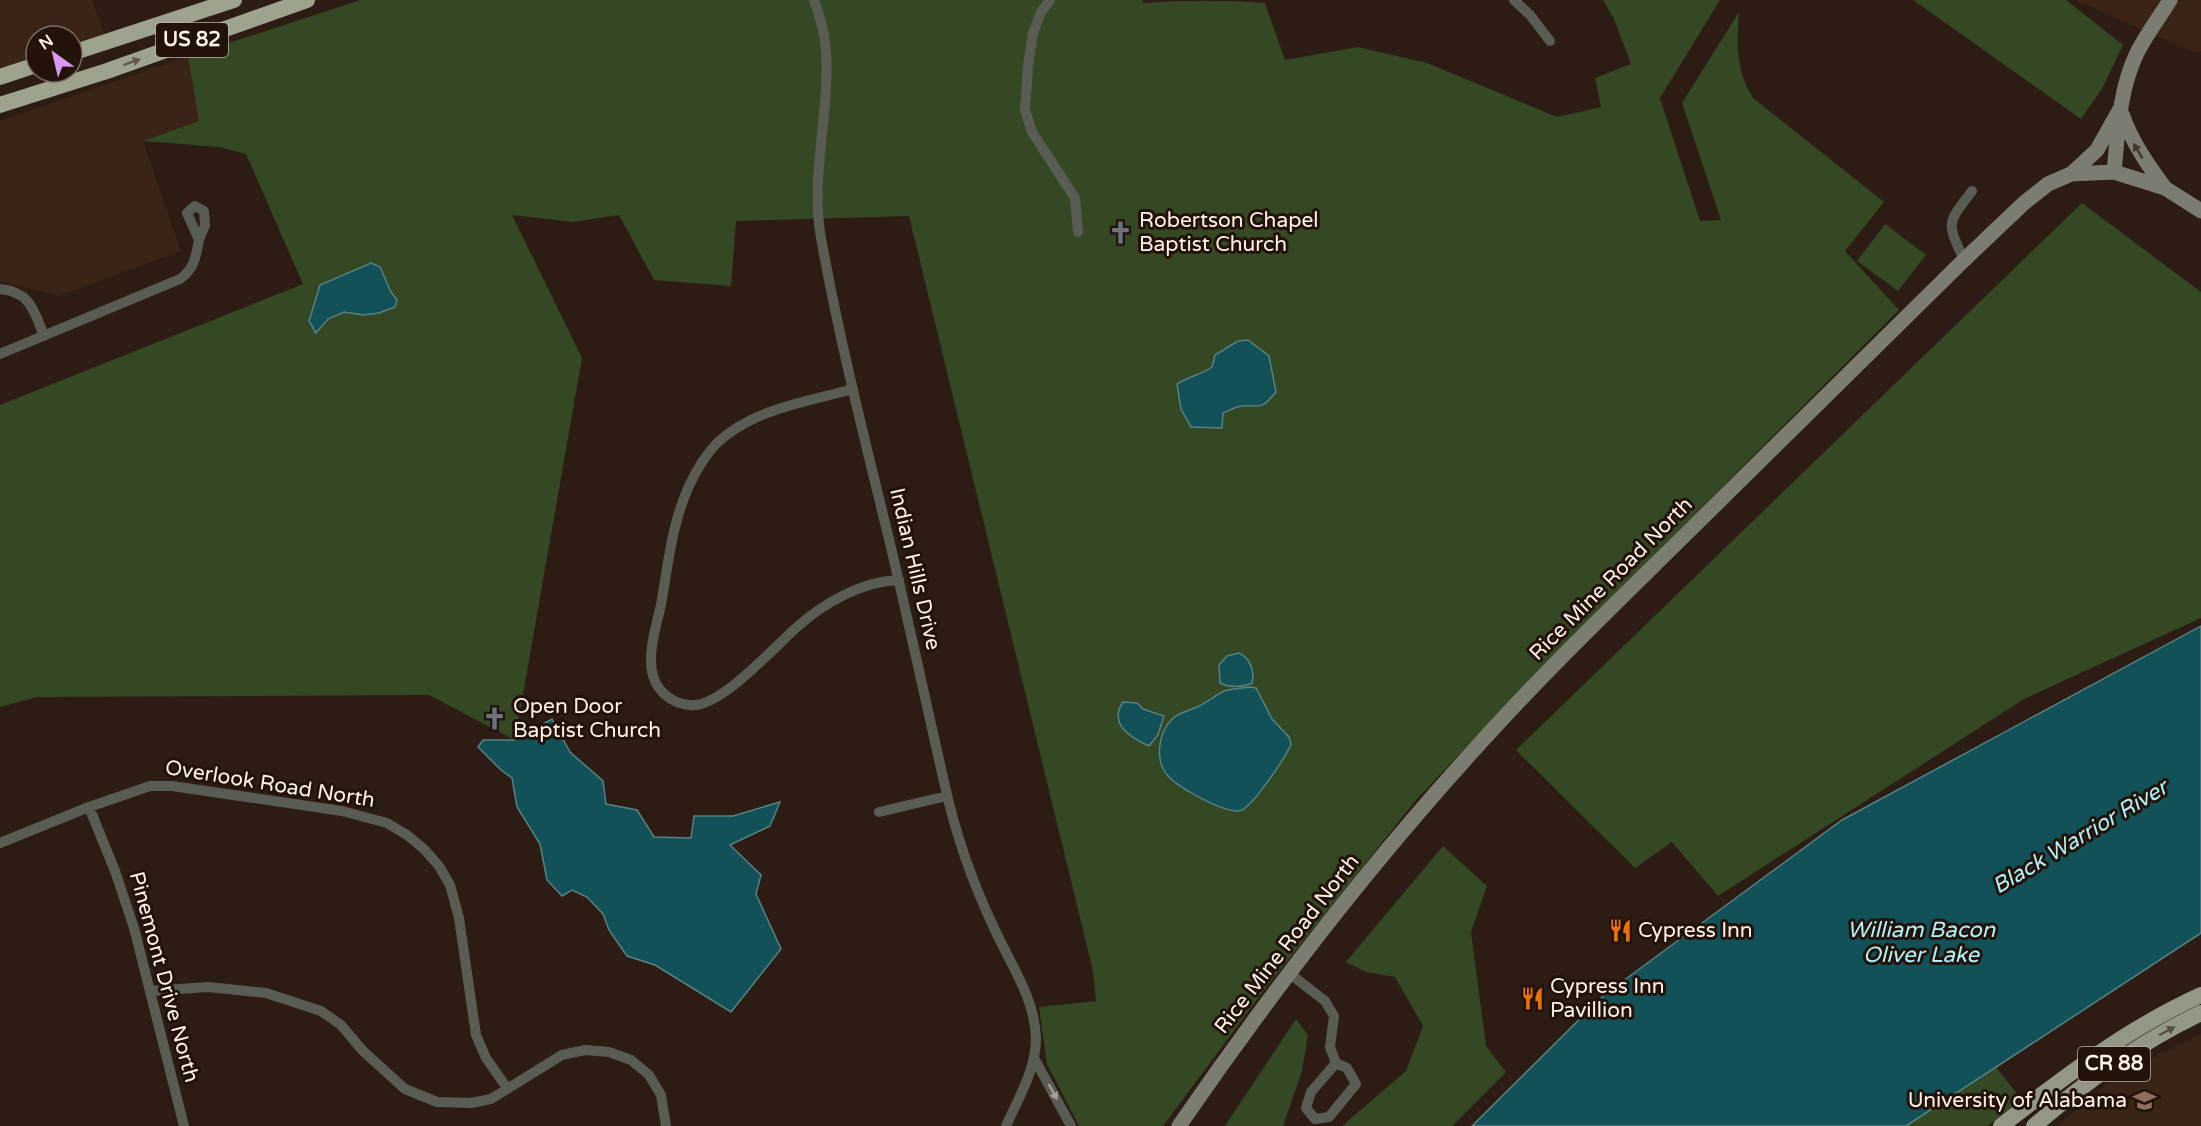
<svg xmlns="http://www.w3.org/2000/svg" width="2201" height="1126" viewBox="0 0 2201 1126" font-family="'Varela Round',sans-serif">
	<rect width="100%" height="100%" fill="#2c1c13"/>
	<path fill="#3a2317" d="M0 0H92L105 36 72 47V36H36V59L0 70Z
		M2075 0H2201V51L2195 53Z
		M188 56 199 121 143 141 181 251 59 296 0 281V121Z
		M2201 1034V1126H2057L2119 1074Z"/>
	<path fill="#344824" d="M361 0H1142L1144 3C1184 0 1225 0 1265 3L1285 60 1358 47 1427 63 1557 117 1601 107 1595 78 1631 64 1614 19 1603 0H1720L1660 98 1700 221 1721 220 1682 103 1739 12C1737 44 1735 69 1753 98L1884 202 1845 251 1899 310 1538 671 1416 800 1265 989 1163 1126H1079L1047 1064 1039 1007 1096 1001 1093 971 909 216 736 221 731 286 654 280 619 215 573 222 512 215 582 358 515 740 429 695 37 697 0 707V405L303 284 246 154 219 147 143 141 199 121 188 56Z
		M1913 0H2066L2123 45 2103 87 2081 119Z
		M2082 203 2201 292V618L2024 699 1718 896 1672 842 1635 868 1516 750Z
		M1885 224 1926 255 1898 291 1857 261Z
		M1443 846 1487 886 1471 932 1486 1046 1506 1072 1452 1126H1342L1406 1071 1423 1026 1395 977 1366 972 1346 962Z
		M1296 1019 1308 1035 1302 1071 1283 1126H1225Z
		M1996 1067 2022 1100 1987 1126H1906Z"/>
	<path fill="#115157" stroke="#588183" stroke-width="1.5" d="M371 263 380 267 391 292 397 300 395 307 379 313 363 315 344 312 328 319 316 333 309 321 320 285Z
		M1248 340 1269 356 1276 392C1261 410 1262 405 1242 406 1236 406 1229 411 1223 413L1222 428 1191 427 1181 409 1177 384C1189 376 1201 375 1212 367L1215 355 1238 341Z
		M2201 626V933L1906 1126H1472L1604 995 1842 820Z
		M1239 653C1250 658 1255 671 1252 683 1243 687 1229 688 1220 683L1219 665 1227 656Z
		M1251 687 1256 688 1272 719 1289 737 1291 744C1286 757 1254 804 1242 810 1228 816 1180 788 1169 777 1154 762 1158 733 1172 719 1179 712 1189 711 1197 707 1207 703 1215 695 1224 691 1233 688 1243 688 1251 687Z
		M1123 702 1137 703 1143 709 1164 716 1158 735 1149 746C1131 738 1108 724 1123 702Z
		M552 719 570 752 603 781 606 804 637 810 654 837 691 838 694 816H733L780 802 770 826 730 845 761 875 756 894 781 949 731 1012 655 965 627 956 609 930 603 914 587 897 572 890 562 896 547 880 540 844 517 807 512 778 501 770 478 747 483 740H515Z"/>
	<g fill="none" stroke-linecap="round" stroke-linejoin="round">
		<path stroke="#595c53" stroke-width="10" d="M814 0C820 16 825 34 826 51 830 114 810 176 821 238 839 338 864 437 888 535 908 619 926 703 945 786 956 836 973 884 995 930 1011 965 1035 999 1036 1038 1036 1070 1018 1099 1006 1126
			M1050 0 1041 12 1033 33 1028 66 1025 110 1032 132 1075 198 1078 232
			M1514 0 1530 15 1550 41
			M195 206 204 211 205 225 199 240 187 213Z
			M1964 260C1946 221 1947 224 1972 191
			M0 289C31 292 34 311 44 336
			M0 354 180 279C194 269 196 257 199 240
			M853 389C806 402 752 409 716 444 706 455 695 473 689 486 672 523 668 565 661 605 656 627 647 654 653 676 658 693 674 704 690 705 720 709 775 646 797 627 824 603 862 581 899 580
			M89 807 115 871 134 928 184 1126
			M879 812 947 796
			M0 843 89 807 150 786H172L342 811 387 823 407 835 424 849 439 866 450 885 459 918 476 1035 486 1058 507 1088
			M1289 973 1325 1001 1334 1016 1330 1047 1336 1063 1311 1092 1306 1108 1315 1119 1329 1117 1356 1084 1347 1068 1336 1063
			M150 991 208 987 266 993 321 1011 341 1025 363 1051 405 1089 437 1102 471 1103 491 1099 562 1055 585 1050 609 1052 631 1060 649 1075 661 1095 666 1126
			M1034 1058 1071 1126"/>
		<path stroke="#7a7d6f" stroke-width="15" d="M2122 114C2132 142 2147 164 2165 188
			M2114 172C2118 132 2119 92 2136 55 2145 36 2159 18 2170 0
			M2071 174 2114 172 2165 188 2201 211
			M1179 1126C1269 995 1366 869 1473 751 1541 675 1615 604 1687 533 1780 442 1872 351 1964 260L2024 203 2048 184 2071 174 2097 150 2120 109"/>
		<path stroke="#939785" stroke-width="16" d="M2001 1126C2064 1077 2128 1028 2201 995
			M2034 1126C2087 1081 2138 1043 2201 1013"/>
		<path stroke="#9ea38f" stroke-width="16" d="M72 53 234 0
			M0 77 36 65
			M0 105 107 71 307 0"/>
	</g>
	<defs><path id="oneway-solid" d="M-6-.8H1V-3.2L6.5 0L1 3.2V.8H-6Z" transform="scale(1.5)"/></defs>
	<use fill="#605a4c" href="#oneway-solid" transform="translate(132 62) rotate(-20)"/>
	<use fill="#41372d" href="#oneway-solid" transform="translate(2138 151) rotate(-121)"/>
	<use fill="#554e41" href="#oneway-solid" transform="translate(2167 1031) rotate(-28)"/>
	<use fill="#a3a097" href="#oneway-solid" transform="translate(1053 1092) rotate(61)"/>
	<defs>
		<symbol id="church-bare" viewBox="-9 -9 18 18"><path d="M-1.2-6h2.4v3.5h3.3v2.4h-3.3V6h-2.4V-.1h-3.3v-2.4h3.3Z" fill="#6b7280" stroke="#22120a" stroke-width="2.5" paint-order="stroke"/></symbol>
		<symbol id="restaurant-bare" viewBox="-9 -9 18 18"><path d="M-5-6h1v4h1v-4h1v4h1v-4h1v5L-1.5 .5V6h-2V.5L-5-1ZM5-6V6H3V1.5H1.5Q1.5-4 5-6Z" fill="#e8710a" stroke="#22120a" stroke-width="2.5" paint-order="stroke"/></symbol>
		<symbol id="university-bare" viewBox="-9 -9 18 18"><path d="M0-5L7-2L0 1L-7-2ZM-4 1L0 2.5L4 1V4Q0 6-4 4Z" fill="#8d6e63" stroke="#22120a" stroke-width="2.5" paint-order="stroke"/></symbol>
	</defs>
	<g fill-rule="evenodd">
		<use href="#church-bare" x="1104" y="216" width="33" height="33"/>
		<use href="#church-bare" x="478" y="702" width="33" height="33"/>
		<use href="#restaurant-bare" x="1604" y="914" width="33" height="33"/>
		<use href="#restaurant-bare" x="1516" y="982" width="33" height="33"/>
		<use href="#university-bare" x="2128" y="1084" width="33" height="33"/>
	</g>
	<g text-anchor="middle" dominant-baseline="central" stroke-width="6" stroke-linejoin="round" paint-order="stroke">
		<g fill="#22120a" stroke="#bcafa8" stroke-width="1.5">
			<rect x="156" y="23" width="72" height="34" rx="4.5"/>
			<rect x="2078" y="1047" width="72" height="34" rx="4.5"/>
		</g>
		<g font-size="20" font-weight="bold" fill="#fef2eb">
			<text x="192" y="40">US 82</text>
			<text x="2114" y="1064">CR 88</text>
		</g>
		<g font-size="21" fill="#fef2eb" stroke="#22120a" text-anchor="start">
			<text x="1139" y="220">Robertson Chapel<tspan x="1139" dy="24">Baptist Church</tspan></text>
			<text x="513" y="706">Open Door<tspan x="513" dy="24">Baptist Church</tspan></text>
			<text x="1638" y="930">Cypress Inn</text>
			<text x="1550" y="986">Cypress Inn<tspan x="1550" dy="24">Pavillion</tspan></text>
			<text x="2127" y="1100" text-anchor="end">University of Alabama</text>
		</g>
		<g font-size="21" fill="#fef2eb" stroke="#22120a">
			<text transform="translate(915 569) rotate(77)">Indian Hills Drive</text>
			<text transform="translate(1611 579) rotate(-45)">Rice Mine Road North</text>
			<text transform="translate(270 784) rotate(9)">Overlook Road North</text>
			<text transform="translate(1287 944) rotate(-52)">Rice Mine Road North</text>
			<text transform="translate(164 977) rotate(75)">Pinemont Drive North</text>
		</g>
		<g font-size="22" font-style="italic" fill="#b2f1f9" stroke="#22120a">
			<text transform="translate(2080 837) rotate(-31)">Black Warrior River</text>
			<text x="1921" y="930">William Bacon<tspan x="1921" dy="25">Oliver Lake</tspan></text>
		</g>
	</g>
	<g transform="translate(54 54) rotate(326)"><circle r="28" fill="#22120a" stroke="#7a6c64" stroke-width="1.5"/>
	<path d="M0-4.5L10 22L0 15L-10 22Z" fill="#db99f5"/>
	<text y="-9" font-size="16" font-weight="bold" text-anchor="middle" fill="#fef2eb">N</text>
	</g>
</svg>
